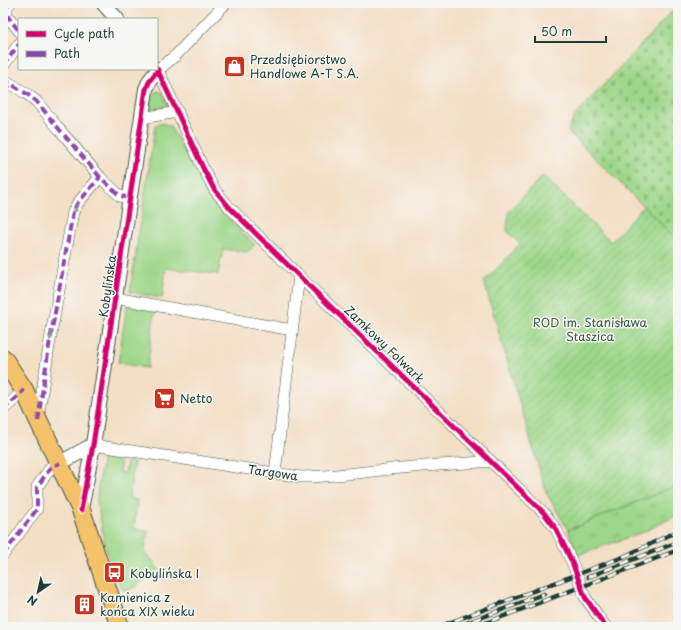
<svg xmlns="http://www.w3.org/2000/svg" width="681" height="630" viewBox="0 0 681 630" font-family="'Playpen Sans',sans-serif">
	<defs>
		<pattern id="cemetery-stones" width="16" height="16" patternUnits="userSpaceOnUse"><rect width="16" height="16" fill="#9ed789"/><path d="M2 7V4a2 2 0 0 1 4 0v3zM10 15v-3a2 2 0 0 1 4 0v3z" fill="#88b977"/></pattern>
		<pattern id="park-tufts" width="24" height="20" patternUnits="userSpaceOnUse"><rect width="24" height="20" fill="#9ed789"/><path d="M3 7l-1-3M5 7V3M7 7l1-3M15 17l-1-3M17 17v-4M19 17l1-3" fill="none" stroke="#88b977"/></pattern>
		<pattern id="garden-furrows" width="10" height="10" patternUnits="userSpaceOnUse"><rect width="10" height="10" fill="#9ed789"/><path d="M-1 1l2-2M0 10L10 0M9 11l2-2" fill="none" stroke="#88b977"/></pattern>
	</defs>
	<rect width="100%" height="100%" fill="#f6f6f2"/>
	<filter id="ink" filterUnits="userSpaceOnUse"><feTurbulence type="fractalNoise" baseFrequency=".025" numOctaves="2"/><feDisplacementMap in="SourceGraphic" scale="8" xChannelSelector="R" yChannelSelector="G"/><feConvolveMatrix kernelMatrix="1 2 1 2 8 2 1 2 1" color-interpolation-filters="sRGB"/></filter>
	<filter id="wash" filterUnits="userSpaceOnUse"><feTurbulence type="fractalNoise" baseFrequency=".012" numOctaves="4" result="noise"/><feDisplacementMap in="SourceGraphic" scale="16" xChannelSelector="R" yChannelSelector="G"/><feGaussianBlur stdDeviation="0.9" result="paint"/><feColorMatrix in="noise" values="0 0 0 0 0 0 0 0 0 0 0 0 0 0 0 0 0 1.4 0 .05"/><feComposite in="paint" operator="in"/></filter>
	<g filter="url(#wash)">
		<rect width="100%" height="100%" fill="#f3dfc4"/>
		<path fill="#9ed789" stroke="#5e8a5e" d="M159 91 163 94 168 106C166 108 155 109 151 109L150 107C151 101 151 92 159 91Z
			M162 123 170 126 212 203 255 245 247 252 223 249 218 274 166 268 162 298 130 292 155 126Z
			M127 305 155 310 147 368 118 363Z
			M107 455 121 457 119 473H125L127 461 134 462 129 498 137 500 134 529 148 531 145 551 159 570 128 591 123 590C109 569 104 542 100 517 99 511 97 505 97 499 98 485 101 470 103 456Z"/>
		<path fill="url(#cemetery-stones)" stroke="#5e8a5e" d="M678 5V241L568 131 574 117Z"/>
		<path fill="url(#park-tufts)" stroke="#5e8a5e" d="M678 485V515L643 532 578 555 568 530Z"/>
		<path fill="url(#garden-furrows)" stroke="#5e8a5e" d="M543 176 611 242 644 206 678 241V485L568 530 546 492 484 282 520 244 507 231 509 211Z"/>
	</g>
	<g filter="url(#ink)">
		<g fill="none" stroke-linecap="round" stroke-linejoin="round">
			<defs>
				<path id="minor" d="M10 3 7 7 6 14 19 31
					M226 3 175 56 158 70 204 170 214 189 230 208 299 276 544 513 556 529 572 562 585 597 598 616 606 627
					M3 66 19 44
					M3 79 27 94 37 102 59 129 100 177 120 196 130 198
					M142 118 178 112
					M115 298 292 330
					M3 410 24 390
					M38 418 49 346 73 212 77 204 100 177
					M93 445 301 477C335 477 369 471 402 468 432 465 462 464 491 461
					M275 473 299 276
					M3 555 37 509V487L51 467 60 463"/>
				<path id="tertiary" d="M103 3 117 19
					M60 463 93 445
					M81 510 93 445 146 89 150 80 158 70 157 69"/>
				<path id="primary" d="M3 358 24 390 81 510 120 627"/>
			</defs>
			<use href="#minor" stroke="#3f554a" stroke-width="12"/>
			<use href="#tertiary" stroke="#3f554a" stroke-width="16"/>
			<use href="#primary" stroke="#3f554a" stroke-width="20"/>
			<use href="#minor" stroke="#fff" stroke-width="11"/>
			<use href="#tertiary" stroke="#fff" stroke-width="14"/>
			<use href="#primary" stroke="#f3c26a" stroke-width="18"/>
			<defs>
				<path id="rail" d="M588 577 678 542
					M438 627 623 557 678 531
					M456 627 544 594
					M475 627 678 550"/>
			</defs>
			<use href="#rail" stroke="#1f3d34" stroke-width="4.5"/>
			<use href="#rail" stroke="#f6f6f2" stroke-width="3" stroke-dasharray="9" stroke-linecap="butt"/>
			<path stroke="#8e44ad" stroke-width="4" stroke-dasharray="8 4" stroke-linecap="butt" d="M10 3 7 7 6 14 19 31
				M3 66 19 44
				M3 79 27 94 37 102 59 129 100 177 120 196 130 198
				M3 89 13 84
				M3 410 24 390
				M38 421 49 346 73 212 77 204 100 177
				M3 555 37 509V487L51 467 60 463"/>
			<defs>
				<path id="cycleway" d="M157 69 204 170 214 189 230 208 299 276 544 513 556 529 572 562 585 597 598 616 606 627
					M81 510 93 445 146 89 150 80 158 70"/>
			</defs>
			<use href="#cycleway" stroke="#f6f6f2" stroke-width="8"/>
			<use href="#cycleway" stroke="#d6006c" stroke-width="5"/>
		</g>
		<defs><path id="oneway-solid" d="M-6-.8H1V-3.2L6.5 0L1 3.2V.8H-6Z"/></defs>
		<g fill="#8f9e9a">
			<use href="#oneway-solid" transform="translate(76 208) rotate(118)"/>
			<use href="#oneway-solid" transform="translate(51 335) rotate(100)"/>
		</g>
	</g>
	<defs>
		<symbol id="shop-square" viewBox="-11 -11 22 22"><rect x="-9" y="-9" width="18" height="18" rx="4" fill="#c8321e" stroke="#f6f6f2"/><path d="M-5-2.5h2.3a2.7 3.5 0 0 1 5.4 0H5L5.5 6h-11ZM-1.5-2.5h3a1.5 2.3 0 0 0-3 0Z" fill="#fff"/></symbol>
		<symbol id="supermarket-square" viewBox="-11 -11 22 22"><rect x="-9" y="-9" width="18" height="18" rx="4" fill="#c8321e" stroke="#f6f6f2"/><path d="M-6-5.5h2.5l.6 2H6L4.5 2H-2.5L-4.4-4H-6ZM-1.5 3.2a1.3 1.3 0 1 0 .1 0ZM3 3.2a1.3 1.3 0 1 0 .1 0Z" fill="#fff"/></symbol>
		<symbol id="bus-square" viewBox="-11 -11 22 22"><rect x="-9" y="-9" width="18" height="18" rx="4" fill="#c8321e" stroke="#f6f6f2"/><path d="M-5-6H5V4H4V6H2V4H-2V6H-4V4H-5ZM-3.5-4V0h7V-4ZM-3.5 1.2v1.5H-2V1.2ZM2 1.2v1.5H3.5V1.2Z" fill="#fff"/></symbol>
		<symbol id="building-square" viewBox="-11 -11 22 22"><rect x="-9" y="-9" width="18" height="18" rx="4" fill="#c8321e" stroke="#f6f6f2"/><path d="M-4-6H4V6H1V3H-1V6H-4ZM-2.5-4.3h1.7v1.8h-1.7ZM.8-4.3h1.7v1.8H.8ZM-2.5-1h1.7V.8h-1.7ZM.8-1h1.7V.8H.8Z" fill="#fff"/></symbol>
	</defs>
	<g fill-rule="evenodd">
		<use href="#shop-square" x="222" y="54" width="25" height="25"/>
		<use href="#supermarket-square" x="152" y="386" width="25" height="25"/>
		<use href="#bus-square" x="102" y="560" width="25" height="25"/>
		<use href="#building-square" x="72" y="592" width="25" height="25"/>
	</g>
	<g text-anchor="middle" dominant-baseline="central" stroke-width="3" stroke-linejoin="round" paint-order="stroke">
		<g font-size="12" fill="#1f3d34" stroke="#f6f6f2" text-anchor="start">
			<text x="250" y="59">Przedsiębiorstwo<tspan x="250" dy="14">Handlowe A-T S.A.</tspan></text>
			<text x="180" y="398">Netto</text>
			<text x="130" y="573">Kobylińska I</text>
			<text x="100" y="597">Kamienica z<tspan x="100" dy="14">końca XIX wieku</tspan></text>
		</g>
		<g font-size="12" fill="#1f3d34" stroke="#f6f6f2">
			<text transform="translate(107 286) rotate(-82)">Kobylińska</text>
			<text transform="translate(385 344) rotate(44)">Zamkowy Folwark</text>
			<text transform="translate(273 472) rotate(8)">Targowa</text>
		</g>
		<g font-size="12" fill="#385c45" stroke="#f6f6f2">
			<text x="590" y="322">ROD im. Stanisława<tspan x="590" dy="14">Staszica</tspan></text>
		</g>
	</g>
	<rect width="681" height="630" fill="none" stroke="#f6f6f2" stroke-width="16"/>
	<rect x="18" y="18" width="140" height="52" fill="#f6f6f2" stroke="#a0aca6"/>
	<rect x="26" y="31" width="20" height="6" fill="#d6006c" stroke="#a0aca6"/>
	<text x="54" y="38" font-size="12" fill="#1f3d34">Cycle path</text>
	<rect x="26" y="51" width="20" height="6" fill="#8e44ad" stroke="#a0aca6"/>
	<text x="54" y="58" font-size="12" fill="#1f3d34">Path</text>
	<g transform="translate(38 592) rotate(214)" stroke="#f6f6f2" stroke-width="3" paint-order="stroke">
	<path d="M0-3L7 15L0 10L-7 15Z" fill="#1f3d34"/>
	<text y="-6" font-size="11" font-weight="bold" text-anchor="middle" fill="#1f3d34">N</text>
	</g>
	<path d="M535 36v6h71v-6" fill="none" stroke="#1f3d34" stroke-width="2"/>
	<text x="541" y="36" font-size="12" fill="#1f3d34" stroke="#f6f6f2" stroke-width="3" paint-order="stroke">50 m</text>
</svg>
